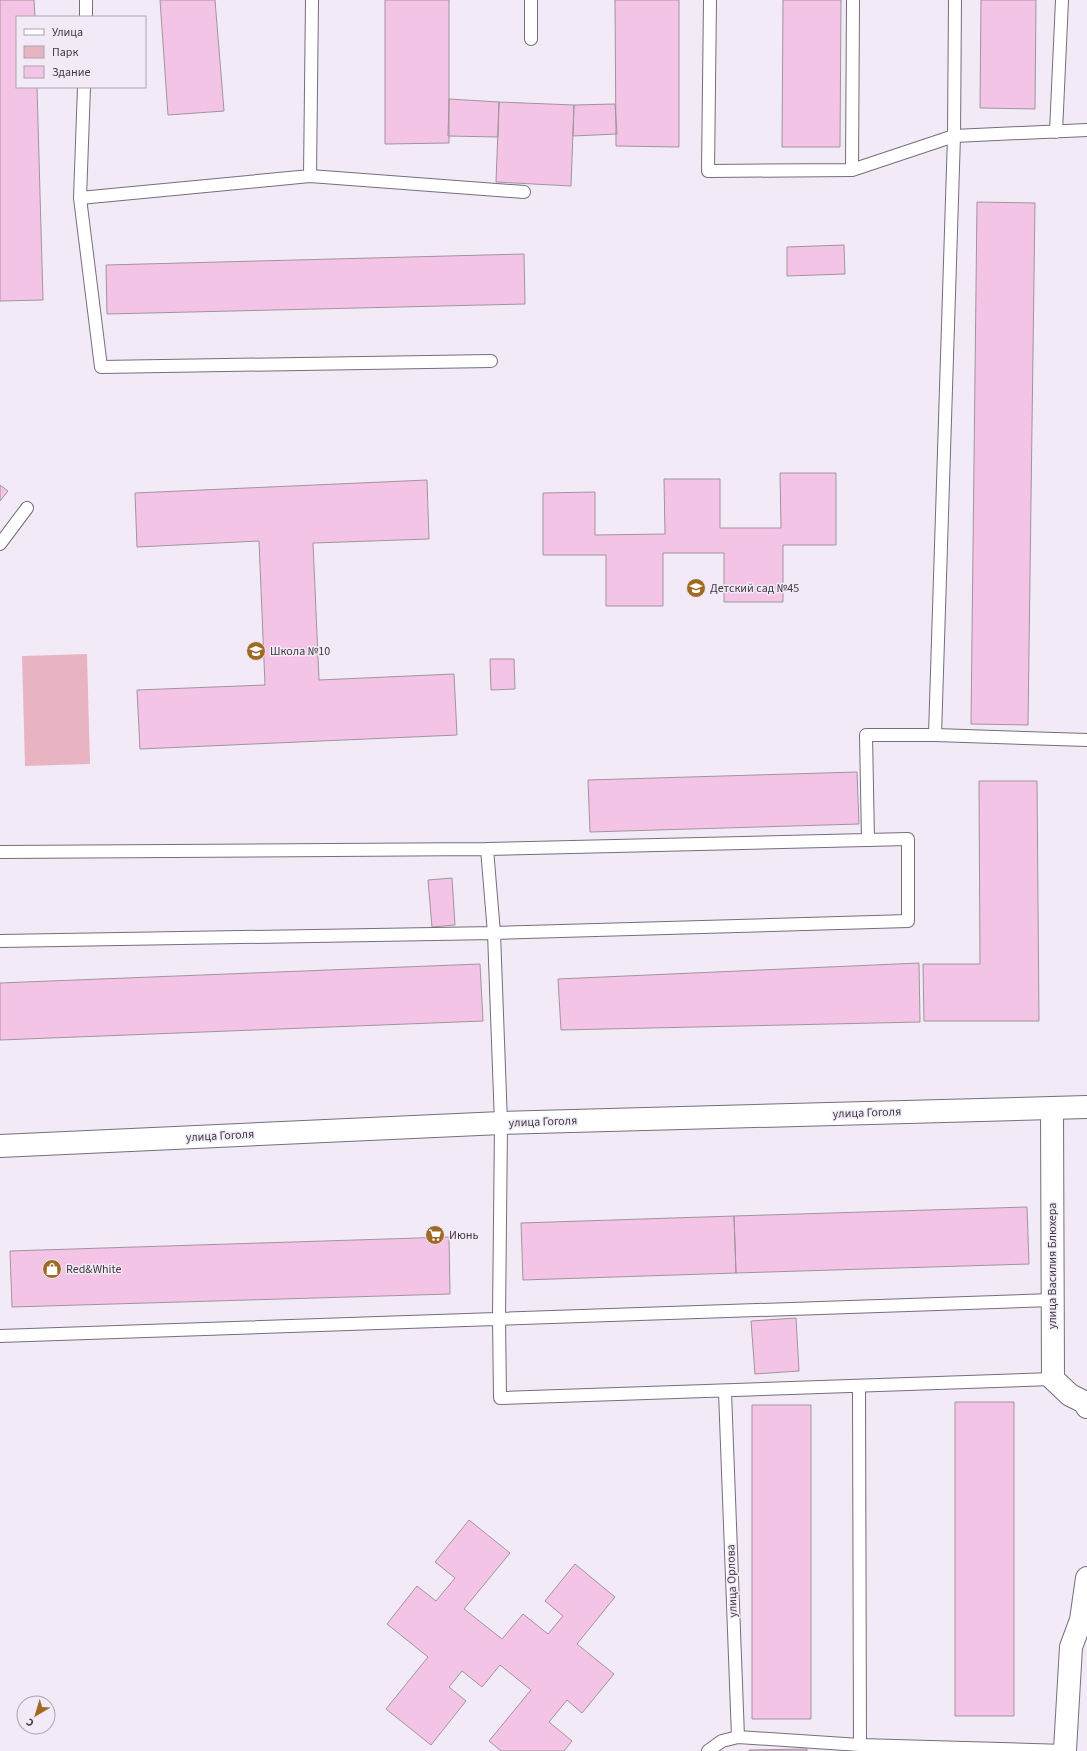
<svg xmlns="http://www.w3.org/2000/svg" width="1087" height="1751" viewBox="0 0 1087 1751" font-family="'Source Sans 3',sans-serif">
	<rect width="100%" height="100%" fill="#f3eaf7"/>
	<path fill="#e9b4c2" d="M87 654 90 764 25 766 22 656Z"/>
	<path fill="#f4c4e6" stroke="#a1949d" d="M0 0H34L35 17H17V87H37L43 300 0 301Z
		M160 0H215L224 111 168 115Z
		M385 0H449V143L385 144Z
		M615 0H679V147L616 146Z
		M783 0H841L840 147H782Z
		M981 0H1036L1035 109 980 108Z
		M449 99 499 102 498 137 448 136Z
		M499 102 574 105 571 186 496 182Z
		M615 104 617 134 573 136 574 105Z
		M977 202 1035 203 1028 725 971 724Z
		M844 245 845 274 787 276V247Z
		M524 254 525 304 107 314 106 265Z
		M780 473H836V545H783V602H724V553H663V606H606V555H543V493L595 492V535L665 534 664 479H720V528H781Z
		M427 480 429 539 313 543 319 680 454 674 457 735 140 749 137 690 265 685 259 541 137 547 135 493Z
		M0 485 8 491 0 501Z
		M490 659H514L515 689 491 690Z
		M857 772 859 824 590 832 588 780Z
		M979 781H1037L1039 1021H924L923 964H980Z
		M452 878 455 925 432 927 428 880Z
		M919 963 920 1022 561 1030 558 979Z
		M480 964 483 1021 0 1040V983Z
		M1027 1207 1029 1264 736 1273 734 1216Z
		M734 1216 736 1273 523 1280 521 1223Z
		M449 1237 450 1294 12 1307 10 1251Z
		M796 1318 799 1371 755 1374 751 1321Z
		M955 1402H1014V1716H955Z
		M752 1405H811V1719H752Z
		M469 1520 510 1553 464 1609 502 1639 523 1614 548 1634 563 1616 545 1601 575 1564 615 1597 577 1644 614 1674 582 1713 567 1700 549 1722 572 1741 564 1751H501L489 1741 531 1690 500 1665 482 1687 462 1671 449 1687 466 1701 431 1745 386 1709 428 1657 387 1624 417 1586 436 1601 455 1578 435 1562Z
		M807 1749V1751H749V1750Z"/>
	<g fill="none" stroke-linecap="round" stroke-linejoin="round">
		<defs>
			<path id="lane" d="M710 0 708 171 852 170
				M853 0 852 170 954 136 955 0
				M86 17V0
				M531 39V0
				M84 87 80 198 101 367 491 361
				M1087 130 954 136 935 735 1087 740
				M1056 132 1062 0
				M310 176 524 192
				M80 198 310 176 312 0
				M0 544 27 508
				M868 840 866 735H935
				M0 852 487 849 908 839V921L494 933 487 849
				M0 941 494 933 501 1123 499 1318 500 1398 1053 1379
				M0 1336 1052 1300
				M859 1386 860 1745
				M738 1737 860 1745 1066 1751
				M708 1751 722 1741 738 1737 725 1392"/>
			<path id="street" d="M1052 1108 1053 1379 1070 1395 1084 1402 1087 1407
				M1065 1750 1071 1647 1081 1620 1087 1578"/>
			<path id="secondary" d="M0 1146 501 1123 1087 1107"/>
		</defs>
		<use href="#lane" stroke="#766e79" stroke-width="14"/>
		<use href="#street" stroke="#766e79" stroke-width="24"/>
		<use href="#secondary" stroke="#766e79" stroke-width="24"/>
		<use href="#lane" stroke="#fff" stroke-width="12"/>
		<use href="#street" stroke="#fff" stroke-width="22"/>
		<use href="#secondary" stroke="#fff" stroke-width="22"/>
	</g>
	<defs>
		<symbol id="school-disc" viewBox="-11 -11 22 22"><circle r="9.5" fill="#a06a24" stroke="#f3eaf7"/><path d="M0-5L7-2L0 1L-7-2ZM-4 1L0 2.5L4 1V4Q0 6-4 4Z" fill="#fff"/></symbol>
		<symbol id="supermarket-disc" viewBox="-11 -11 22 22"><circle r="9.5" fill="#a06a24" stroke="#f3eaf7"/><path d="M-6-5.5h2.5l.6 2H6L4.5 2H-2.5L-4.4-4H-6ZM-1.5 3.2a1.3 1.3 0 1 0 .1 0ZM3 3.2a1.3 1.3 0 1 0 .1 0Z" fill="#fff"/></symbol>
		<symbol id="shop-disc" viewBox="-11 -11 22 22"><circle r="9.5" fill="#a06a24" stroke="#f3eaf7"/><path d="M-5-2.5h2.3a2.7 3.5 0 0 1 5.4 0H5L5.5 6h-11ZM-1.5-2.5h3a1.5 2.3 0 0 0-3 0Z" fill="#fff"/></symbol>
	</defs>
	<g fill-rule="evenodd">
		<use href="#school-disc" x="685" y="577" width="22" height="22"/>
		<use href="#school-disc" x="245" y="640" width="22" height="22"/>
		<use href="#supermarket-disc" x="424" y="1224" width="22" height="22"/>
		<use href="#shop-disc" x="41" y="1258" width="22" height="22"/>
	</g>
	<g text-anchor="middle" dominant-baseline="central" stroke-width="3" stroke-linejoin="round" paint-order="stroke">
		<g font-size="12" fill="#3f3c41" stroke="#f3eaf7" text-anchor="start">
			<text x="710" y="588">Детский сад №45</text>
			<text x="270" y="651">Школа №10</text>
			<text x="449" y="1235">Июнь</text>
			<text x="66" y="1269">Red&amp;White</text>
		</g>
		<g font-size="12" fill="#3f3c41" stroke="#f3eaf7">
			<text transform="translate(867 1113) rotate(-2)">улица Гоголя</text>
			<text transform="translate(543 1122) rotate(-2)">улица Гоголя</text>
			<text transform="translate(220 1136) rotate(-3)">улица Гоголя</text>
			<text transform="translate(1052 1266) rotate(-90)">улица Василия Блюхера</text>
			<text transform="translate(732 1581) rotate(-92)">улица Орлова</text>
		</g>
	</g>
	<rect x="16" y="16" width="130" height="72" fill="#f3eaf7" stroke="#aba4ae"/>
	<rect x="24" y="29" width="20" height="6" fill="#ffffff" stroke="#aba4ae"/>
	<text x="52" y="36" font-size="12" fill="#3f3c41">Улица</text>
	<rect x="24" y="46" width="20" height="12" fill="#e9b4c2" stroke="#aba4ae"/>
	<text x="52" y="56" font-size="12" fill="#3f3c41">Парк</text>
	<rect x="24" y="66" width="20" height="12" fill="#f4c4e6" stroke="#aba4ae"/>
	<text x="52" y="76" font-size="12" fill="#3f3c41">Здание</text>
	<g transform="translate(36 1715) rotate(218)"><circle r="19" fill="#f3eaf7" stroke="#aba4ae"/>
	<path d="M0-3L7 15L0 10L-7 15Z" fill="#a06a24"/>
	<text y="-6" font-size="11" font-weight="bold" text-anchor="middle" fill="#3f3c41">С</text>
	</g>
</svg>
